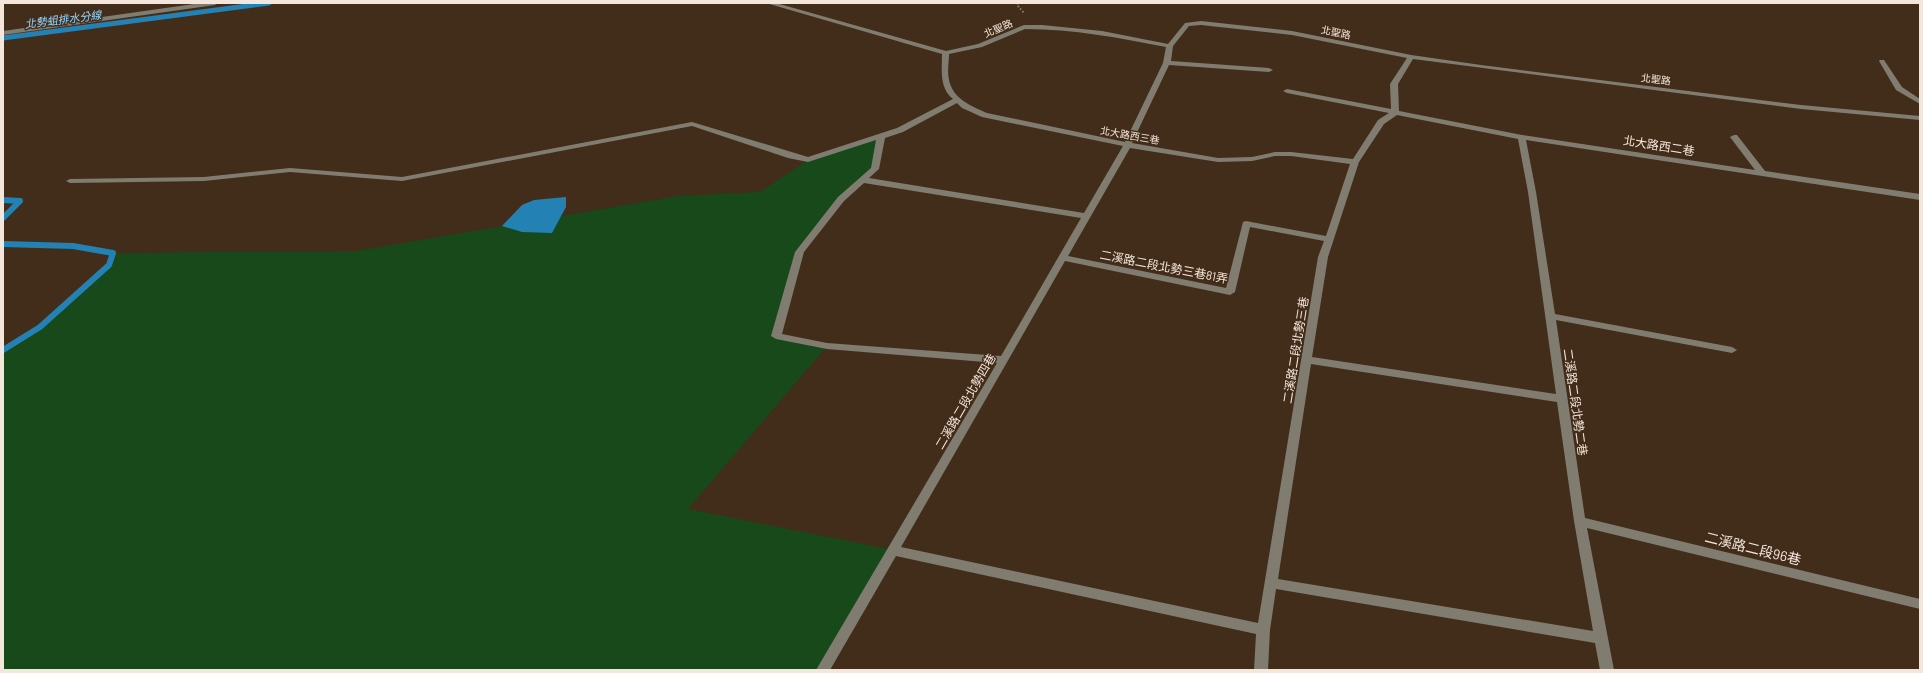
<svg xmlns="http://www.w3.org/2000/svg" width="1923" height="673" viewBox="0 0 1923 673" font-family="Barlow,'Noto Sans TC',sans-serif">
	<rect width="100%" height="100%" fill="#422d1a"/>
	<path fill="#17491b" d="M881 136 875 169 841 199 800 252 776 335 827 346 688 509 893 550 823 670H3V350L40 327 109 265 113 253 357 251 678 196 760 192 808 160Z"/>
	<path fill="#2481b3" d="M566 197V207L552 233 522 232 502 226 522 205 534 200Z"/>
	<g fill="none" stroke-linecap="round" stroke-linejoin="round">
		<path stroke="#2481b3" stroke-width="5" d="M3 38 269 3"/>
		<path stroke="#2481b3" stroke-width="6" d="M3 200 20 201 3 218
			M3 244 73 246 113 253 109 265 40 327 3 350"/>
		<path stroke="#917f6f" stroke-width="2" stroke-dasharray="1.5 2" stroke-linecap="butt" d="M1018 3 1017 5 1024 13"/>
		<path fill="#807d70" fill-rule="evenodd" d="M201 3H218L215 5 3 35V31Z
			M766 3H776L946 51 978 44 1024 25H1042L1102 31 1168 44 1185 23 1201 21 1292 31 1411 55 1481 65 1801 105 1920 116V120L1801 109 1413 59 1398 84 1399 111 1522 135 1755 170 1730 137 1734 135H1737L1765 171 1920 194V200L1526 140 1536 192 1555 314 1732 347 1737 350 1732 353 1556 320 1585 518 1920 599V609L1587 528 1614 670H1600L1595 643 1276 589 1270 630 1268 670H1254L1256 634 896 556 830 670H816L997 363 827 349 776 339 771 336 795 252 838 197 871 168 876 140 808 162 788 158 692 126 402 181 290 172 204 181 70 183 66 181 70 179 204 177 290 168 402 177 692 122 808 157 897 128 953 99C939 88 942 70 942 54ZM1201 25 1292 35 1407 58 1390 84 1391 109 1287 89 1283 91 1287 93 1389 113 1378 120 1353 159 1291 152H1275L1252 157 1218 158 1132 143 1169 65 1269 72 1273 70 1269 68 1171 61 1173 46 1189 26ZM1025 29C1073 29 1120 38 1166 47L1163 63 1125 142 987 113C971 106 953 99 949 80 947 72 949 62 949 54L982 47ZM957 103 962 108 982 117 1123 146 1084 213 869 178 879 169 885 138 903 132ZM1397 115 1518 139 1528 192 1556 394 1312 357 1328 257 1359 162 1384 124ZM1130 148 1218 162 1252 161 1275 156H1291L1350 164 1326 236 1246 221 1243 222 1226 288 1068 256ZM864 183 1081 218 1001 356 827 343 782 334 804 252 844 201ZM1250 227 1324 241 1318 257 1258 623 901 547 1065 261 1230 295 1235 292ZM1311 364 1557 402 1574 521 1593 631 1278 579Z
			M1880 60H1884L1902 87 1920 99V104L1896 90 1879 61Z"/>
	</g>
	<g text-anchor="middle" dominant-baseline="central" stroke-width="3" stroke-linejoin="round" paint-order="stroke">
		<g font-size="10" fill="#f4e6da" stroke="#422d1a">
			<text transform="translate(998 28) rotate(-23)">北聖路</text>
			<text transform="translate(1336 32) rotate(11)">北聖路</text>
			<text transform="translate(1656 79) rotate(7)">北聖路</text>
			<text transform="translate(1130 135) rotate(10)">北大路西三巷</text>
		</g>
		<g font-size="11" font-style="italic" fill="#96d5fe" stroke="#422d1a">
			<text transform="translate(63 19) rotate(-7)">北勢蛆排水分線</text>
		</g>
		<g font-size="12" fill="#f4e6da" stroke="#422d1a">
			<text transform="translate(1659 145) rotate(9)">北大路西二巷</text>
			<text transform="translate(1164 266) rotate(11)">二溪路二段北勢三巷81弄</text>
			<text transform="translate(1295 350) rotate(-81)">二溪路二段北勢三巷</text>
			<text transform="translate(965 401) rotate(-60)">二溪路二段北勢四巷</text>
			<text transform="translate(1576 402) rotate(82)">二溪路二段北勢二巷</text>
		</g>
		<g font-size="14" fill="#f4e6da" stroke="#422d1a">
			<text transform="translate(1753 548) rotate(14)">二溪路二段96巷</text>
		</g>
	</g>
	<rect width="1923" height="673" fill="none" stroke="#f4e6da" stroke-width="8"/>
</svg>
